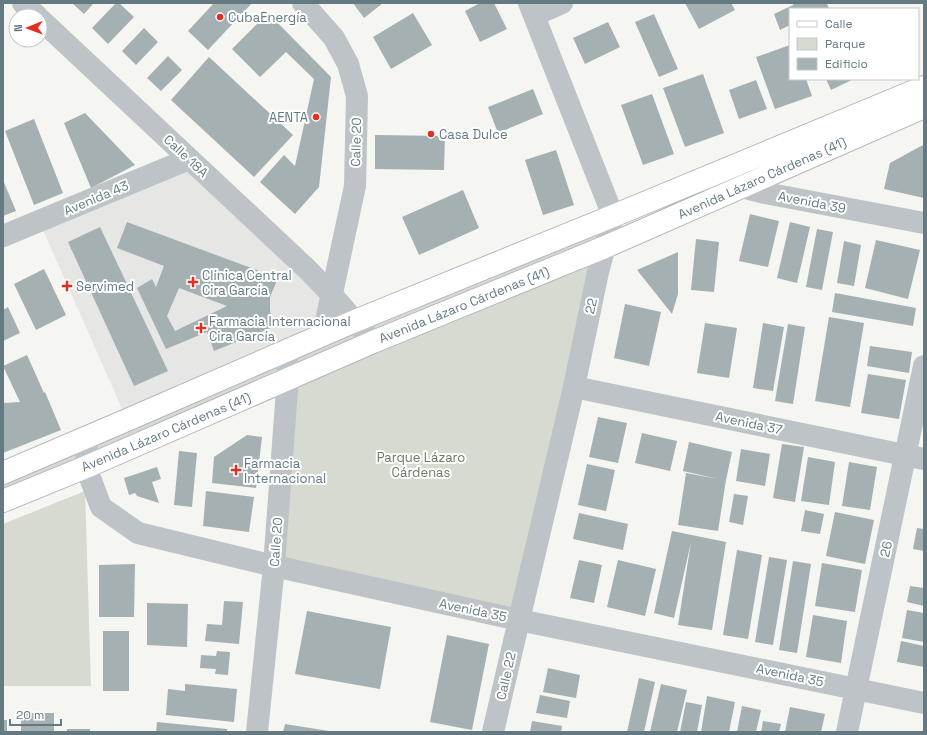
<svg xmlns="http://www.w3.org/2000/svg" width="927" height="735" viewBox="0 0 927 735" font-family="'Space Grotesk',sans-serif">
	<rect width="100%" height="100%" fill="#f5f5f1"/>
	<path fill="#e6e6e5" d="M189 159 332 295 323 335 127 420 39 221Z"/>
	<path fill="#d6dad0" d="M612 209 519 620 274 566 288 380 3 501V473Z
		M85 491 91 686H3V524Z"/>
	<path fill="#a5b0b3" fill-rule="evenodd" d="M72 3H94L84 14Z
		M116 3H119L134 17 108 44 92 28Z
		M214 3H252L208 50 188 31Z
		M353 3H383L364 18Z
		M480 3H494L507 29 480 42 465 11Z
		M685 3H731L735 10 699 29Z
		M793 3H827L829 9H790V25L780 30 774 14 793 5Z
		M268 13 331 77 319 187 295 214 260 182 284 155 295 166 314 79 286 52 260 77 232 49Z
		M413 13 432 45 391 69 373 37Z
		M654 14 678 69 659 77 635 22Z
		M608 22 620 47 585 64 573 38Z
		M144 28 158 42 136 65 122 51Z
		M790 45V79H806L812 96 775 109 756 57Z
		M168 56 182 70 161 91 147 78Z
		M209 57 293 135 254 177 171 100Z
		M703 74 724 133 685 147 663 88Z
		M826 79H854L831 90Z
		M756 80 767 109 739 119 729 90Z
		M533 89 543 114 498 133 488 107Z
		M652 94 674 154 643 165 621 105Z
		M85 113 135 165 91 188 64 123Z
		M34 119 63 193 34 205 5 131Z
		M375 135 445 136 444 170 375 169Z
		M924 145V198L884 189 890 163 921 146Z
		M556 150 574 205 543 215 525 160Z
		M3 180 16 211 3 216Z
		M463 190 479 228 419 255 402 217Z
		M750 214 779 221 768 267 739 261Z
		M127 222 278 278 270 297V310L273 327 214 351 207 332 166 349 137 288 152 279 156 287 164 266 117 248ZM179 288 227 306 175 331 167 316Z
		M790 222 810 227 797 283 777 278Z
		M100 227 168 371 134 386 68 242Z
		M817 229 833 232 822 290 806 287Z
		M696 239 719 242 714 292 691 290Z
		M876 240 920 250 908 299 865 288Z
		M844 241 861 245 854 286 837 283Z
		M678 252V294L672 314 637 270Z
		M44 269 66 315 36 330 14 284Z
		M835 293 916 308 913 326 832 312Z
		M625 304 661 312 649 366 614 358Z
		M8 307 20 333 3 341V310Z
		M829 317 864 323 850 407 815 401Z
		M705 323 737 328 729 378 697 373Z
		M763 323 784 327 773 391 753 388Z
		M788 324 805 327 793 404 775 401Z
		M870 346 912 352 909 373 867 366Z
		M27 355 44 393 45 392 61 430 3 453V403L20 402 3 366Z
		M868 374 906 380 899 419 861 413Z
		M598 417 627 423 618 463 589 457Z
		M642 433 677 441 670 471 635 463Z
		M247 435 262 437 256 488 212 483 214 457Z
		M689 442 732 452 726 480 718 531 678 525 686 473 718 479 683 471Z
		M782 444 804 447 795 502 773 498Z
		M741 449 770 454 765 486 736 481Z
		M179 451 197 453 192 507 174 505Z
		M808 457 835 462 829 505 801 501Z
		M849 462 877 467 870 510 842 506Z
		M587 464 615 470 606 511 578 505Z
		M157 467 161 479 152 482 159 503 137 496 135 493 129 495 124 478Z
		M206 491 254 497 249 532 203 526Z
		M734 494 748 496 743 525 729 522Z
		M805 510 824 514 820 534 801 531Z
		M835 512 874 520 865 564 826 556Z
		M579 513 628 524 623 550 573 539Z
		M917 528 924 529V551L913 549Z
		M672 531 726 542 712 630 678 625 691 542 674 618 654 613Z
		M737 550 762 555 748 639 723 635Z
		M769 557 787 560 773 645 755 642Z
		M579 560 602 565 594 603 570 598Z
		M618 560 656 569 645 616 607 607Z
		M793 561 811 564 797 653 779 650Z
		M822 563 862 570 855 612 815 606Z
		M135 564 134 617H99V565Z
		M910 586 924 588V606L907 602Z
		M224 601 243 602 239 644 205 641 207 624 222 625Z
		M147 603 188 604 187 647 147 645Z
		M907 610 924 613V642L902 638Z
		M307 611 391 627 380 689 295 674Z
		M813 615 847 621 841 663 806 657Z
		M103 631H129V691H103Z
		M447 635 489 644 472 730 430 722Z
		M901 641 924 646V667L897 662Z
		M217 651 230 652 228 675 215 674 216 669 200 668 201 655 216 656Z
		M548 668 580 675 576 698 543 692Z
		M639 678 655 682 644 732H627Z
		M185 684 237 689 234 722 166 715 168 689 185 691Z
		M661 684 687 690 677 732H650Z
		M540 695 570 701 567 718 536 713Z
		M707 696 735 702 729 732H701Z
		M686 702 702 705 697 732H680Z
		M742 706 761 710 756 732H737Z
		M790 707 825 714 821 732H785Z
		M21 713H54V732H21Z
		M3 720H7V732H3Z
		M532 721 562 726 561 732H530Z
		M763 721 781 724 779 732H761Z
		M157 722 227 729V732H156Z
		M285 724 329 731V732H283Z
		M67 729H90V732H67Z"/>
	<g fill="none" stroke-linecap="round" stroke-linejoin="round">
		<defs>
			<path id="major" d="M3 473 127 420 355 321 613 216 924 87
				M3 501 86 467 373 342 605 247 924 107"/>
		</defs>
		<use href="#major" stroke="#b1b7ba" stroke-width="24"/>
		<path stroke="#bdc3c6" stroke-width="22" d="M23 3 37 16
			M303 3 334 38 348 64 357 96 355 186 323 335
			M535 15 562 3
			M40 19 308 270 332 295 373 342
			M701 179 742 187 765 193 924 223
			M3 236 189 159
			M574 387 924 459
			M87 438 86 467 101 507 138 533 274 566 519 620 924 703
			M257 732 274 566 286 403 288 379 286 351
			M493 732 519 620 574 387 598 272 613 216 529 3
			M847 732 924 366"/>
		<use href="#major" stroke="#fff" stroke-width="22"/>
	</g>
	<g fill="#e72d1f" stroke="#fff" stroke-width="1.5">
		<circle cx="220" cy="17" r="4"/>
		<circle cx="316" cy="117" r="4"/>
		<circle cx="431" cy="134" r="4"/>
		<path d="M191 276h4v4h4v4h-4v4h-4v-4h-4v-4h4z"/>
		<path d="M65 280h4v4h4v4h-4v4h-4v-4h-4v-4h4z"/>
		<path d="M199 322h4v4h4v4h-4v4h-4v-4h-4v-4h4z"/>
		<path d="M234 464h4v4h4v4h-4v4h-4v-4h-4v-4h4z"/>
	</g>
	<g text-anchor="middle" dominant-baseline="central" stroke-width="4" stroke-linejoin="round" paint-order="stroke">
		<g font-size="13" fill="#637a83" stroke="#fff" text-anchor="start">
			<text x="228" y="17">CubaEnergía</text>
			<text x="308" y="117" text-anchor="end">AENTA</text>
			<text x="439" y="134">Casa Dulce</text>
			<text x="202" y="275">Clínica Central<tspan x="202" dy="15">Cira García</tspan></text>
			<text x="76" y="286">Servimed</text>
			<text x="209" y="321">Farmacia Internacional<tspan x="209" dy="15">Cira García</tspan></text>
			<text x="244" y="463">Farmacia<tspan x="244" dy="15">Internacional</tspan></text>
		</g>
		<g font-size="13" fill="#637a83" stroke="#fff">
			<text transform="translate(356 142) rotate(-89)">Calle 20</text>
			<text transform="translate(186 156) rotate(43)">Calle 18A</text>
			<text transform="translate(762 178) rotate(-24)">Avenida Lázaro Cárdenas (41)</text>
			<text transform="translate(96 198) rotate(-23)">Avenida 43</text>
			<text transform="translate(812 202) rotate(11)">Avenida 39</text>
			<text transform="translate(464 305) rotate(-22)">Avenida Lázaro Cárdenas (41)</text>
			<text transform="translate(591 306) rotate(-78)">22</text>
			<text transform="translate(749 423) rotate(12)">Avenida 37</text>
			<text transform="translate(166 432) rotate(-23)">Avenida Lázaro Cárdenas (41)</text>
			<text transform="translate(276 542) rotate(-86)">Calle 20</text>
			<text transform="translate(886 549) rotate(-78)">26</text>
			<text transform="translate(473 610) rotate(12)">Avenida 35</text>
			<text transform="translate(790 675) rotate(12)">Avenida 35</text>
			<text transform="translate(506 676) rotate(-77)">Calle 22</text>
		</g>
		<g font-size="13" fill="#6b7a62" stroke="#fff">
			<text x="421" y="457">Parque Lázaro<tspan x="421" dy="15">Cárdenas</tspan></text>
		</g>
	</g>
	<rect width="927" height="735" fill="none" stroke="#637a83" stroke-width="8"/>
	<rect x="789" y="8" width="130" height="72" fill="#ffffff" stroke="#c1cacd"/>
	<rect x="797" y="21" width="20" height="6" fill="#ffffff" stroke="#c1cacd"/>
	<text x="825" y="28" font-size="12" fill="#637a83">Calle</text>
	<rect x="797" y="38" width="20" height="12" fill="#d6dad0" stroke="#c1cacd"/>
	<text x="825" y="48" font-size="12" fill="#637a83">Parque</text>
	<rect x="797" y="58" width="20" height="12" fill="#a5b0b3" stroke="#c1cacd"/>
	<text x="825" y="68" font-size="12" fill="#637a83">Edificio</text>
	<g transform="translate(28 28) rotate(269)"><circle r="19" fill="#ffffff" stroke="#c1cacd"/>
	<path d="M0-3L7 15L0 10L-7 15Z" fill="#e72d1f"/>
	<text y="-6" font-size="11" font-weight="bold" text-anchor="middle" fill="#637a83">N</text>
	</g>
	<path d="M10 719v6h51v-6" fill="none" stroke="#637a83" stroke-width="2"/>
	<text x="16" y="719" font-size="12" fill="#637a83" stroke="#ffffff" stroke-width="3" paint-order="stroke">20 m</text>
</svg>
